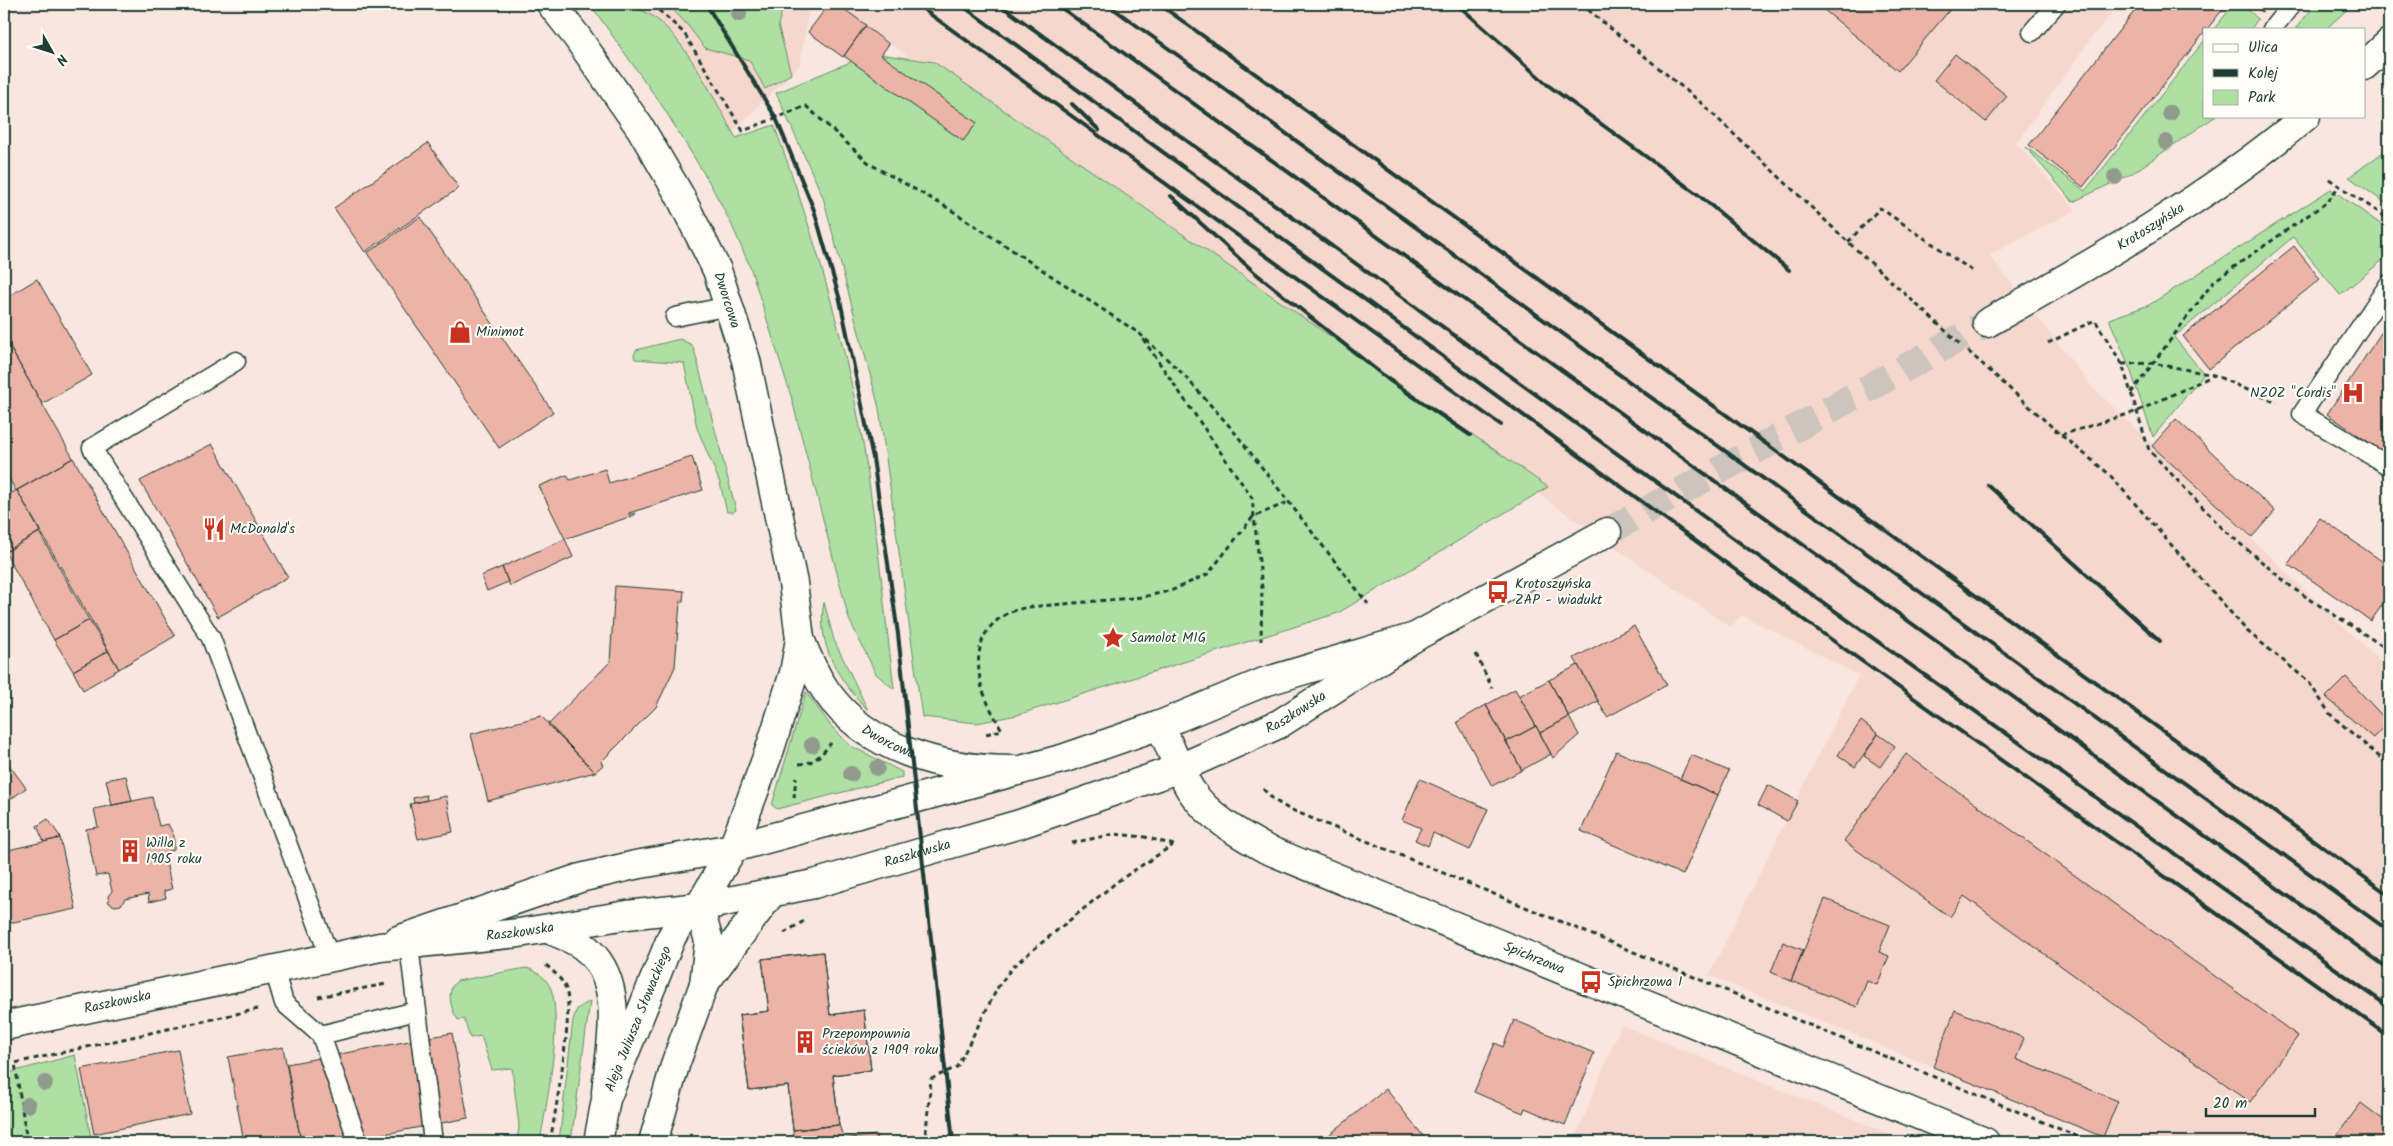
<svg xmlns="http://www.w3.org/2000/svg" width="2393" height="1146" viewBox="0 0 2393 1146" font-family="Kalam,sans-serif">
	<rect width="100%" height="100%" fill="#f8e6df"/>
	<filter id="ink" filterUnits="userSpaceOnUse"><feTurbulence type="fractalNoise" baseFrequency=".02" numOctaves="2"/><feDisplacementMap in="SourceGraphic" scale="10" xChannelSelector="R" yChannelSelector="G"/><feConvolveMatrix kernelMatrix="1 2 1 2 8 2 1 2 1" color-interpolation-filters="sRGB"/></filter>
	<g filter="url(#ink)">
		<path fill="#f5d7ce" d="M624 4H810L800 65 719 145Z
			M833 4H2119L2095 33 2016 143 2076 210 1989 255 2092 387 2389 670V1142H2116L1709 975 1859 675 1742 615 1730 627Z
			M1621 1025 1909 1142H1574Z"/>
		<path fill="#ade0a2" stroke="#668e6b" d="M590 4C610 4 628 3 647 13 682 30 716 103 736 138L774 125C815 236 849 351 867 468 878 541 885 615 894 689L876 674 849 619 791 396 751 269 731 223 708 180 663 107Z
			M668 4H784L778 25 791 74 765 89 749 60 705 48 689 27Z
			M2234 4H2242L2258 19 2251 29H2214Z
			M2316 4H2353L2326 29H2295Z
			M2204 41V116H2216L2131 174 2073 202 2026 147 2085 191Z
			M872 53 934 62 1548 487 1338 613 1017 715 977 723 922 717 879 408 823 197 776 93Z
			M2389 148V206L2349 177Z
			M2331 189 2389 230V255L2340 295 2293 237 2174 337 2204 374 2153 437 2129 366 2109 319 2149 305Z
			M680 339 692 345 695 353 736 510 733 512H727L720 483 697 428 684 363 635 359 634 355 636 350Z
			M824 602 834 640 868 710C839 681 816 645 824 602Z
			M806 692 831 726 851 746 902 772V777L777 809 772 805Z
			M526 968C537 970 547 979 551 989 563 1022 546 1106 540 1142H517L519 1126 512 1068 492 1070 481 1036 470 1038 464 1019 458 1020C451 1009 445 991 457 981Z
			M590 1001 571 1142H559L573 1020 577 1009Z
			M75 1055 92 1142H4V1074Z"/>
		<path fill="#edb3a7" stroke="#1f3d34" d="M829 4H837L866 25 843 57 808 32Z
			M1817 4H1951L1953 6 1898 71Z
			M2140 4H2227L2207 29H2204V33L2083 187 2029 145Z
			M2252 4H2269L2262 12Z
			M865 26 889 44 881 55 977 123 963 141 844 56Z
			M1955 54 2007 96 1986 122 1934 80Z
			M428 143 459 188 365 252 334 208Z
			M420 217 553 412 499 448 367 253Z
			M2294 246 2320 279 2209 369 2183 336Z
			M37 279 92 375 42 404 4 337V299Z
			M2389 321V456L2327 414Z
			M4 337 73 458 16 491 4 469Z
			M2176 419 2275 511 2252 537 2152 446Z
			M212 444 288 577 218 617 140 481Z
			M692 457 703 490 629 513V515L635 513V515L565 539 539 486 567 475 570 480 605 469 609 483Z
			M73 458 175 636 119 669 17 490Z
			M17 490 40 532 4 553V498Z
			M2320 518 2389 566V595L2371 621 2288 564Z
			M39 532 89 620 54 640 5 552Z
			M565 539 573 557 510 586 502 567Z
			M502 567 508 582 487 591 481 576Z
			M615 586 684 591 683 602H680L675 667 656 707 601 762 603 765 595 772 548 725 610 662Z
			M89 620 108 651 73 671 54 640Z
			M1634 626 1667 685 1607 717 1574 658Z
			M108 651 119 669 83 690 73 671Z
			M1578 665 1598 701 1569 717 1549 680Z
			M2346 677 2388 722 2373 738 2326 697Z
			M1549 680 1569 717 1540 733 1519 696Z
			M1515 689 1536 726 1506 742 1486 705Z
			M1486 705 1522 770 1492 786 1457 722Z
			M541 716 595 772 488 801 471 734Z
			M1569 717 1579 735 1553 758 1540 733Z
			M1861 721 1878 734 1855 767 1838 755Z
			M1536 726 1551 754 1522 770 1506 742Z
			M1878 734 1895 746 1880 767 1864 756Z
			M1616 751 1718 795 1683 875 1581 831Z
			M1906 754 2298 1036 2250 1102 1964 896 1950 917 1844 841Z
			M1691 755 1729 771 1718 795 1680 779Z
			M4 758 26 788 4 804Z
			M126 776 132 801 112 805 106 780Z
			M1420 779 1488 809 1470 850 1433 833 1428 846 1415 840 1421 828 1402 820Z
			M1768 785 1798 801 1787 821 1758 805Z
			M426 795 427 800 414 803 413 798Z
			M446 796 453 832 418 839 410 804Z
			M152 797 159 826 168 824 174 836V850L164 853 172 889 164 891 166 898 149 902 148 894 125 899 121 905 115 906 109 903 108 896 112 891 108 874 96 876 86 829 98 827 94 809Z
			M48 819 59 835 60 838 44 842 37 826Z
			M60 838 76 909 4 924V851Z
			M1825 899 1890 925 1879 952 1889 956 1877 985 1867 981 1857 1007 1791 981Z
			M1783 942 1803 950 1791 981 1771 972Z
			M823 952 830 1015 864 1010 871 1070 833 1075 839 1125 793 1130 788 1086 749 1090 739 1015 769 1011 762 959Z
			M823 952 830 1015 864 1010 871 1070 833 1075 839 1125 793 1130 788 1086 749 1090 739 1015 769 1011 762 959Z
			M1955 1010 2024 1038 2016 1059 2118 1101 2103 1137 1933 1067Z
			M1514 1020 1594 1053 1565 1125 1525 1108 1523 1113 1474 1092 1495 1043 1503 1047Z
			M452 1033 468 1118 342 1142H301L287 1064Z
			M283 1047 301 1142H244L228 1057Z
			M178 1050 190 1114 94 1134 81 1069Z
			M1386 1089 1428 1142H1335L1329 1135Z
			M2361 1103 2389 1124V1142H2332Z
			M839 1125 844 1139 876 1135 877 1142H794L793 1130Z"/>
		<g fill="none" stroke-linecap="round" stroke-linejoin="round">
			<path stroke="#cdc4bd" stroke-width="28" stroke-dasharray="28 14" stroke-linecap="butt" d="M1607 532 1987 323"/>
			<defs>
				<path id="lane" d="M2272 29 2292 4
					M2032 32 2056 4
					M2389 284 2302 414 2389 466
					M675 317 729 306
					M236 361 92 448 211 638 330 958
					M409 945 433 1142
					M274 969 284 1003 321 1035
					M358 1142 321 1035 416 1011"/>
				<g id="street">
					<path id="s1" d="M1160 725C1170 746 1178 769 1190 789 1207 816 1239 834 1266 849L1985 1142"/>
					<path d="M398 940 580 878 635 865 733 848"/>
				</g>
				<g id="secondary">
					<path id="s2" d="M551 4 577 37 641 129 679 194 717 270 746 360 793 583 800 639 794 673 770 749 733 848"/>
					<path id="s3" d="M800 639C807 657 815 675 826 691 867 750 944 770 1013 770"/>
					<path d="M548 929C562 935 578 940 589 951 626 986 610 1047 606 1092"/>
					<path id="s4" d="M4 1026 380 947 519 933 627 915 699 907 709 941 704 984"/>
				</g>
				<g id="primary">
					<path d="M2364 66 2389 43"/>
					<path id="s5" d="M1987 323C2097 261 2209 198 2306 116"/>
					<path id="s6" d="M699 907 814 884 923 852 1020 824 1180 768 1279 724 1415 637 1607 532"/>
					<path id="s7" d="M598 1142 606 1099 672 936 683 919 699 907 733 848 1065 758 1160 725 1264 682 1415 637"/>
					<path d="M653 1142 676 1062 704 984 772 892"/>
				</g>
			</defs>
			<use href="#lane" stroke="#1f3d34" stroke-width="21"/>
			<use href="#street" stroke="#1f3d34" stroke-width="31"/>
			<use href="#secondary" stroke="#1f3d34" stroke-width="31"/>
			<use href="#primary" stroke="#1f3d34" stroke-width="31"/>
			<path stroke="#1f3d34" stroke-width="3" stroke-dasharray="5 4" stroke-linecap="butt" d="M652 4 684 33 743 131 806 106 870 164 948 208 1140 334 1182 373 1232 429 1368 604
				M1581 4 1699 101 1848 242 1960 344
				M2329 179 2389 219
				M1848 242 1880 208 1974 272
				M1143 339 1252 498 1262 588 1261 641
				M2048 343 2095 320 2122 364 2149 450 2224 530 2294 589 2389 650
				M1968 351 2061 435 2109 474 2247 631 2308 681 2330 714 2389 765
				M2122 364 2153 363 2214 375 2277 403
				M2131 393 2214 281 2327 202 2339 186
				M2061 435 2138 411 2214 375
				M1476 654 1492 688
				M986 734 1002 730C994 716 985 700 981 684 972 644 987 614 1029 607L1143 597 1173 590 1208 574 1253 517 1288 502
				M799 764C814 764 822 754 831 743
				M1263 789 1274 800 1287 808 2091 1142
				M794 798 796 777
				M1072 843 1114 834 1145 837 1174 845
				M784 933 804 921
				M546 965C554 972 562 979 566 989 574 1010 555 1114 550 1142
				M318 997 386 984
				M690 1133 693 1142
				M27 1142 15 1063 258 1009
				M925 1142 931 1079 957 1067 998 987 1013 966 1118 881 1173 845"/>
			<use href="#lane" stroke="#fdfcf7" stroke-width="18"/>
			<use href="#street" stroke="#fdfcf7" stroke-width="28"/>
			<use href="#secondary" stroke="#fdfcf7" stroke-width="28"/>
			<use href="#primary" stroke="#fdfcf7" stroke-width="28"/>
			<path stroke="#1f3d34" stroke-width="4" d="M706 4 776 118 814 210 840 300 873 458 898 634 953 1142
				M916 4 1501 425
				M960 4 1804 620 2389 1036
				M999 4 1751 551 2389 1007
				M1056 4 2389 969
				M1107 4 2389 931
				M1159 4 2389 895
				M1457 4 1549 86 1696 193 1789 270
				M1072 104 1099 130
				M1171 196 1254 272 1389 380 1470 435
				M1988 485 2160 641"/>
		</g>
		<g fill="#909b8d">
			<circle cx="739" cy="14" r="8"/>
			<circle cx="2170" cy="113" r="8"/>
			<circle cx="2166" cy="142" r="8"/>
			<circle cx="2115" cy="177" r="8"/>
			<circle cx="812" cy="745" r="8"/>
			<circle cx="877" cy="768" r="8"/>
			<circle cx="851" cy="774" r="8"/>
			<circle cx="45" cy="1083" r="8"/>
			<circle cx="28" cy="1105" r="8"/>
		</g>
	</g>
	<defs>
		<symbol id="shop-bare" viewBox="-9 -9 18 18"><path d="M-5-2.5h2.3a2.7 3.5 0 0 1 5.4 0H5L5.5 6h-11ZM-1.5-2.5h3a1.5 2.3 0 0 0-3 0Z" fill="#c8321e" stroke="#fdfcf7" stroke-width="2.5" paint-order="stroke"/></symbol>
		<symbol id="hospital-bare" viewBox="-9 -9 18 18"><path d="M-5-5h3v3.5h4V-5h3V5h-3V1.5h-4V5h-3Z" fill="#c8321e" stroke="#fdfcf7" stroke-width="2.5" paint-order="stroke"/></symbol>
		<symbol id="restaurant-bare" viewBox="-9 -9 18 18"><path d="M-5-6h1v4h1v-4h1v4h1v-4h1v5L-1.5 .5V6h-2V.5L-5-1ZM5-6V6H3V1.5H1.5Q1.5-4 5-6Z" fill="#c8321e" stroke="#fdfcf7" stroke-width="2.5" paint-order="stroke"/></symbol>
		<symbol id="bus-bare" viewBox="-9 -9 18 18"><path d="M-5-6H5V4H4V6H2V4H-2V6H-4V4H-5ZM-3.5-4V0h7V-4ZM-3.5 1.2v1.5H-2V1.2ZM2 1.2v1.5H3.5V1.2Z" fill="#c8321e" stroke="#fdfcf7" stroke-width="2.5" paint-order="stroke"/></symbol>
		<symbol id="sight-bare" viewBox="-9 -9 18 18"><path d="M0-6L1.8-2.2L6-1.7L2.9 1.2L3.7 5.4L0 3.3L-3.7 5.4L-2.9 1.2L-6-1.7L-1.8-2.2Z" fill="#c8321e" stroke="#fdfcf7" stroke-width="2.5" paint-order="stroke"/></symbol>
		<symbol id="building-bare" viewBox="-9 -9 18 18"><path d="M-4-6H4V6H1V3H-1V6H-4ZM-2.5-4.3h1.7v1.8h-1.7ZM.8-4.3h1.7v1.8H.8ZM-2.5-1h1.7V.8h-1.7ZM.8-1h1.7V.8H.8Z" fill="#c8321e" stroke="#fdfcf7" stroke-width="2.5" paint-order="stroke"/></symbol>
	</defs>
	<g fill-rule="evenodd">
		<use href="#shop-bare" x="444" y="316" width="32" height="32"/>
		<use href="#hospital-bare" x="2337" y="377" width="32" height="32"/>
		<use href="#restaurant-bare" x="198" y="513" width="32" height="32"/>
		<use href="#bus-bare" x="1482" y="576" width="32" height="32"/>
		<use href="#sight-bare" x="1097" y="622" width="32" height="32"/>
		<use href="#building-bare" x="114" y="835" width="32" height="32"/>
		<use href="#bus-bare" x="1575" y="966" width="32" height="32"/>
		<use href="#building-bare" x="789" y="1026" width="32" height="32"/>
	</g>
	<g text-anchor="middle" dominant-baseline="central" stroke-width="4" stroke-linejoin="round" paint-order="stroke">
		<g font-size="14" fill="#1f3d34" stroke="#fdfcf7">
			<text stroke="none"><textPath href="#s5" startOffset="190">Krotoszyńska</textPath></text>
			<text stroke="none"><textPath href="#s2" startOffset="346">Dworcowa</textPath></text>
			<text stroke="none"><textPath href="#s6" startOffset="630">Raszkowska</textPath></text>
			<text stroke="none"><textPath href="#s3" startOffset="140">Dworcowa</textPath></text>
			<text stroke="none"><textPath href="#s6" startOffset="225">Raszkowska</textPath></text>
			<text stroke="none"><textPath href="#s4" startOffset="525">Raszkowska</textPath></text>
			<text stroke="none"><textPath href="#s1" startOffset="458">Spichrzowa</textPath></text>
			<text stroke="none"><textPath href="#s4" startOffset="116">Raszkowska</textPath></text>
			<text stroke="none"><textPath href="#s7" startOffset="130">Aleja Juliusza Słowackiego</textPath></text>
		</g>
		<g font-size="14" fill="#1f3d34" stroke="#fdfcf7" text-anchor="start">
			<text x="476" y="332">Minimot</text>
			<text x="2336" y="393" text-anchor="end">NZOZ "Cordis"</text>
			<text x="230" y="529">McDonald's</text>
			<text x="1515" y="584">Krotoszyńska<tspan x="1515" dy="16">ZAP - wiadukt</tspan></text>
			<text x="1130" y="638">Samolot MIG</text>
			<text x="146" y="843">Willa z<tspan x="146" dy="16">1905 roku</tspan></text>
			<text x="1608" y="982">Spichrzowa I</text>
			<text x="822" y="1034">Przepompownia<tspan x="822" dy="16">ścieków z 1909 roku</tspan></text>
		</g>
	</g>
	<rect width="2393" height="1146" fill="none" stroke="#fdfcf7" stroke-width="20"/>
	<rect x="10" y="10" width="2373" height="1126" fill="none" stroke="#1f3d34" stroke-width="2" filter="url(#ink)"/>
	<rect x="2203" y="28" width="162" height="90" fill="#fdfcf7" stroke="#a4b0a9"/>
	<rect x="2213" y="44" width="25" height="8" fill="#fdfcf7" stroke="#a4b0a9"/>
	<text x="2248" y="52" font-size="15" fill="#1f3d34">Ulica</text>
	<rect x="2213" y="69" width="25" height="8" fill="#1f3d34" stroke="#a4b0a9"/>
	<text x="2248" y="78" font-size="15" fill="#1f3d34">Kolej</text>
	<rect x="2213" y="90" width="25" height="15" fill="#ade0a2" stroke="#a4b0a9"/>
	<text x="2248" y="102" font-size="15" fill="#1f3d34">Park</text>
	<g transform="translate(52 52) rotate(129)" stroke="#fdfcf7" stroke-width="4" paint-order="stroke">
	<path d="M0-4L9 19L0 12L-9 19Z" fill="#1f3d34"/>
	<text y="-8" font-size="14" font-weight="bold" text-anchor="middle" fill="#1f3d34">N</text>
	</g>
	<path d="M2206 1108v8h109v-8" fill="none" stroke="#1f3d34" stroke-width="2.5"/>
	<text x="2213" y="1108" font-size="15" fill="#1f3d34" stroke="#fdfcf7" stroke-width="4" paint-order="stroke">20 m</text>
</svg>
